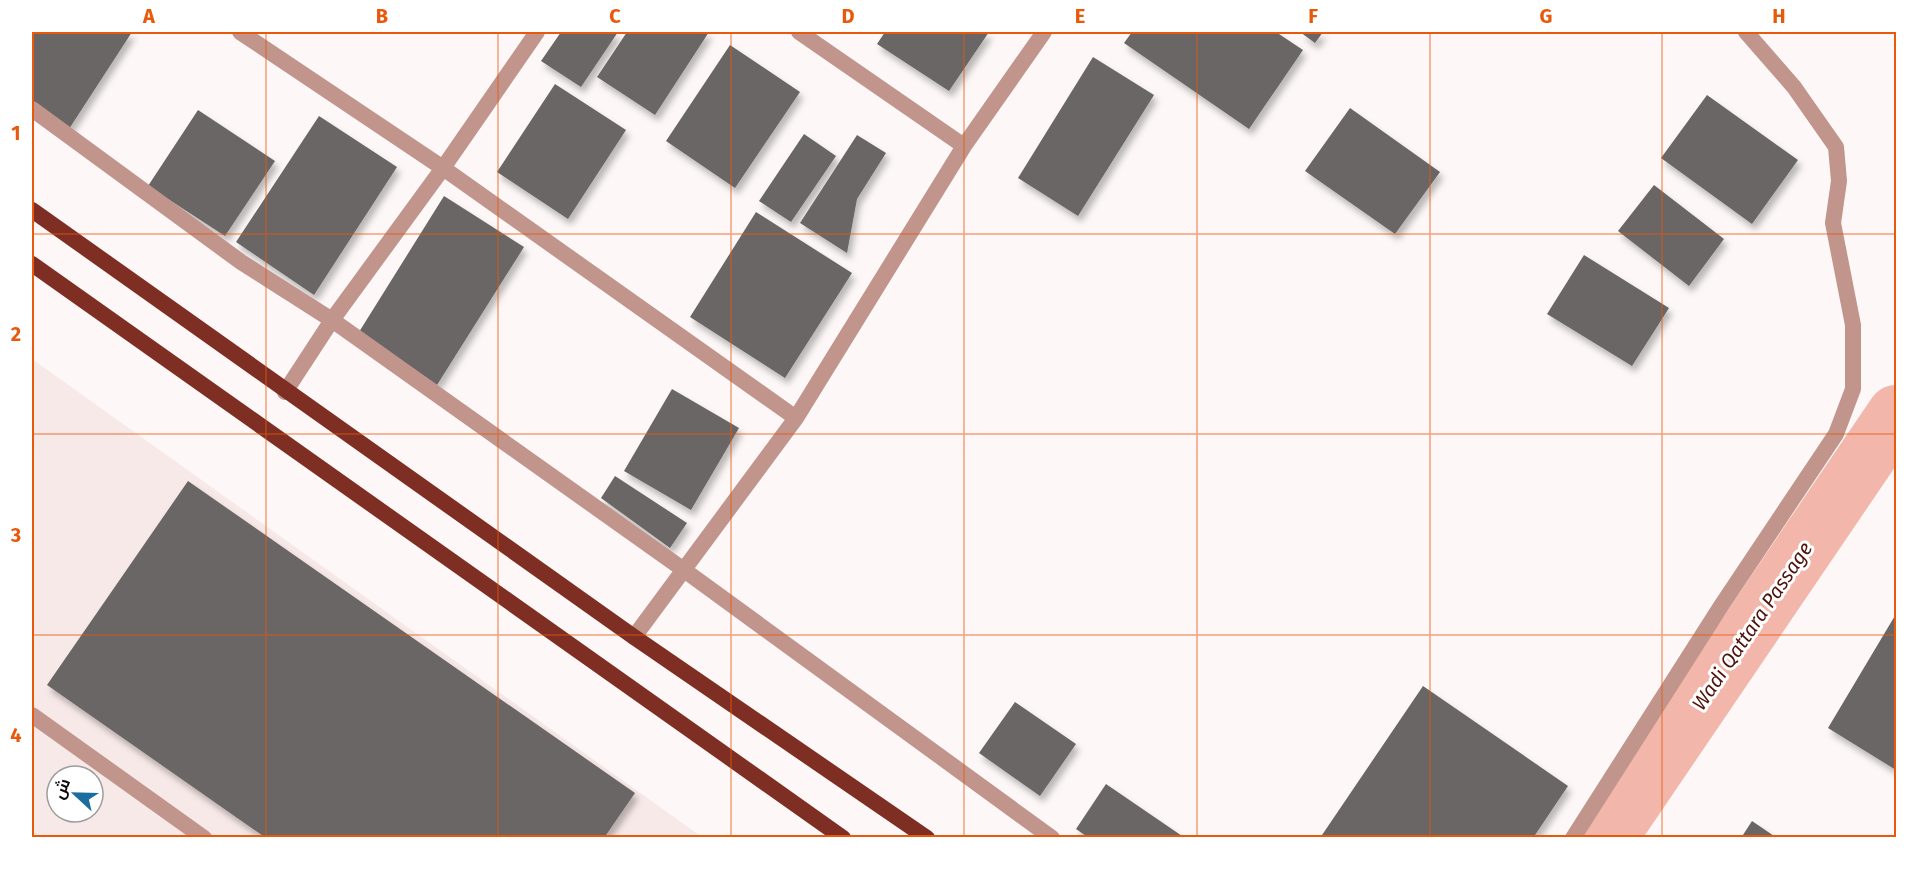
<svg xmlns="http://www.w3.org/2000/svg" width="1928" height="869" viewBox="0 0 1928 869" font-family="'Fira Sans',Cairo,sans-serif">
	<defs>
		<filter id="shadow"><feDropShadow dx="3.5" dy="6" stdDeviation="3" flood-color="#0004"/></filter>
	</defs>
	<rect width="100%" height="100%" fill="#fdf8f7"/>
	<path fill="#f7e9e7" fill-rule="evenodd" d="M32 359 702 837H32ZM57 776H93V812H57Z"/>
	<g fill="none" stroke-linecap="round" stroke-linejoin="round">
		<path stroke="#f3b6ab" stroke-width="58" d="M1608 838 1896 414"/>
	</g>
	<path fill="#6a6665" filter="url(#shadow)" d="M32 32H132L69 129 32 105V37L33 35Z
		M561 32H618L581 87 541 61Z
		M627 32H709L655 115 597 77Z
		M885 32H989L949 91 877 44Z
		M1132 32H1276L1303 50 1249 129 1124 43Z
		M1300 32H1323L1315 43Z
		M730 45 800 92 735 188 666 141Z
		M1093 57 1154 95 1078 216 1018 178Z
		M555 84 626 130 568 219 497 172Z
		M1707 95 1798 160 1752 224 1661 158Z
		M1350 108 1440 172 1395 234 1305 171Z
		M198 110 275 161 225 236 148 186Z
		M319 116 397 167 314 295 236 242Z
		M804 134 836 156 791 222 759 201Z
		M857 135 886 153 857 199 847 253 800 223Z
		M1654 185 1724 239 1689 286 1618 231Z
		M444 196 524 247 437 385 359 332Z
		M756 212 852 273 785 378 690 317Z
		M1584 255 1669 308 1632 366 1547 314Z
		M672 389 739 428 691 510 624 471Z
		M615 476 687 523 670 548 601 498Z
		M188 481 635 793 604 838H266L47 685Z
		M1896 614V770L1828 728Z
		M1423 686 1568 786 1533 838H1320Z
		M1015 702 1076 744 1040 796 979 753Z
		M1106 784 1185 838H1089L1076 829Z
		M1752 821 1777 838H1741Z"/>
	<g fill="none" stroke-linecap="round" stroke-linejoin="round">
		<path stroke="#c1958c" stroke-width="16" d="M32 715 204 838"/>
		<path stroke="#c1958c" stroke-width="16" d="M240 32 443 168 796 418
			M799 32 964 146
			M32 109 241 262 332 320 684 570 1052 838
			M285 392 332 320 443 168 537 32
			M634 637 796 418 964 146 1044 32
			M1573 838 1721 606 1836 434 1853 389V325L1833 223 1839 181 1836 147 1794 87 1746 32"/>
		<path stroke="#7f2e23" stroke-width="16" d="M32 210 634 637 927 838
			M32 264 843 838"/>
	</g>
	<path fill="none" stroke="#e8590c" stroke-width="1.5" stroke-opacity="0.55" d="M266 32V838M498 32V838M731 32V838M964 32V838M1197 32V838M1430 32V838M1662 32V838M32 234H1896M32 434H1896M32 635H1896"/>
	<g text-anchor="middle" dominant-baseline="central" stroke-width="6" stroke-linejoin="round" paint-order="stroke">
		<g font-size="20" font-style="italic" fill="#4f130b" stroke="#fff">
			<text transform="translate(1752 626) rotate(-56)">Wadi Qattara Passage</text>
		</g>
	</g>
	<rect width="1928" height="869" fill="none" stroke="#ffffff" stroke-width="66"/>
	<g transform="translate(75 794) rotate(292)"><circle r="28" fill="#ffffff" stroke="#9e9d9d" stroke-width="1.5"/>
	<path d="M0-4.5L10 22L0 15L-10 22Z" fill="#1a6d9e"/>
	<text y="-9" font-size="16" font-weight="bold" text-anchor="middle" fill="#0d0b0b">ش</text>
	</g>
	<rect x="33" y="33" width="1862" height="803" fill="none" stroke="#e8590c" stroke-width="2"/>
	<g font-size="20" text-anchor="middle" font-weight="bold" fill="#e8590c">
		<text x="149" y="23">A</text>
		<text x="382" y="23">B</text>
		<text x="615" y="23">C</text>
		<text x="848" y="23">D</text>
		<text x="1080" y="23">E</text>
		<text x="1313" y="23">F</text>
		<text x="1546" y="23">G</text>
		<text x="1779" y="23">H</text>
		<text x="16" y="140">1</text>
		<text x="16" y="341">2</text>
		<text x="16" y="542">3</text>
		<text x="16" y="742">4</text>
	</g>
</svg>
